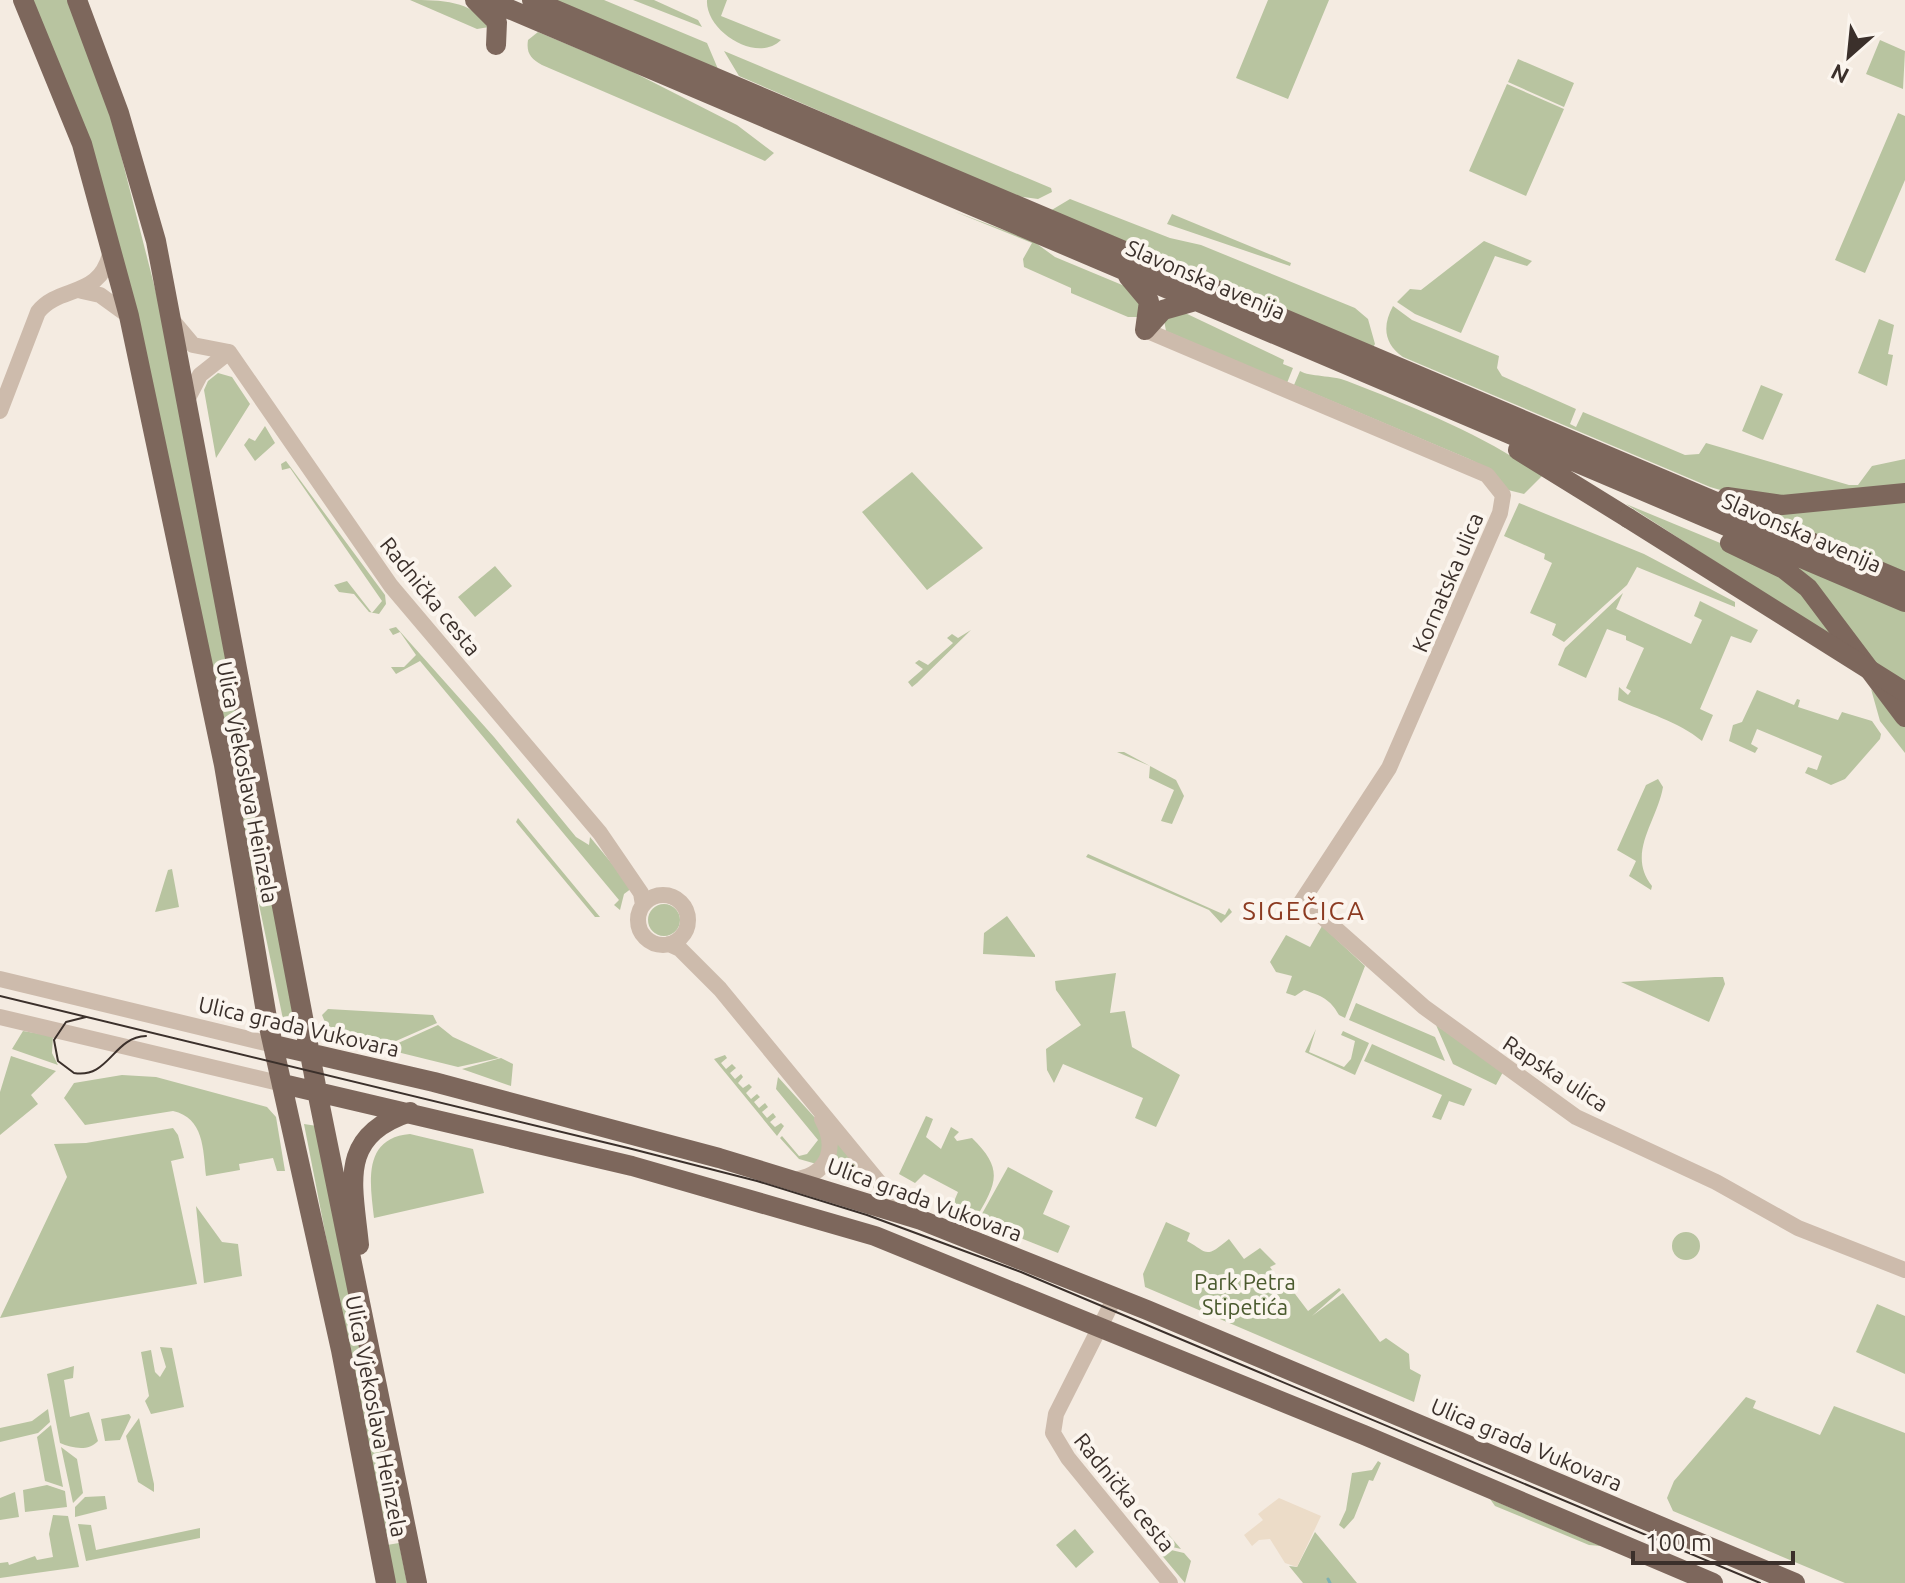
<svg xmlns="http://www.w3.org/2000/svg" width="1905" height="1583" viewBox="0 0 1905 1583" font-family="Ubuntu,sans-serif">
	<rect width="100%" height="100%" fill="#f4ebe1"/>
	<path fill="#b8c4a0" d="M29 0H68L109 108 163 320 295 1021 283 1019 148 376Z
		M410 0C441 0 472 0 489 27L477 29Z
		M549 0H604L707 43 718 69Z
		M633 0H654L698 20 702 27Z
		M707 0H727L721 16 781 40C757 64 705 31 707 0Z
		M1268 0H1329L1288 99 1236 78Z
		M538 32 631 71 737 125 774 153 765 161 542 65C531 59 526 53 528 40Z
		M1880 40 1905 51 1903 89 1866 74Z
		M724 51 1051 188 1052 192 1038 199 1016 196 739 76Z
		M1518 59 1574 83 1564 107 1508 82Z
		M1507 84 1564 109 1526 196 1469 171Z
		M1898 113 1905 116V180L1865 273 1835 260Z
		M1070 199 1170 238 1201 245 1355 308 1368 319 1375 344 1372 349 1050 211Z
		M953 211 1033 241 1055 257 1139 292 1142 297 1138 317H1128L1071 293V288L1024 267 1023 259 1032 243Z
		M1172 214 1291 263 1290 266 1167 224Z
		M1484 241 1532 261 1527 266 1495 256 1461 333 1415 314 1397 302 1410 289 1421 290Z
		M1393 306 1412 320 1499 356 1497 368 1502 376 1576 409 1570 424 1576 427 1583 412 1685 455 1699 454 1706 443 1849 485H1858L1872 466 1905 459V487C1841 494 1773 506 1710 487L1403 357C1384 344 1382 326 1393 306Z
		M1183 312 1284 360 1283 364 1293 368 1287 383 1166 331 1164 320Z
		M1879 319 1894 325 1888 354 1893 355 1887 386 1858 373Z
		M1300 371C1310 377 1332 375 1347 381 1414 407 1484 435 1542 476L1524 494 1508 490 1493 471 1469 459 1294 385Z
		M218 373 232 377 250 404 216 458 204 390 208 381Z
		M1761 385 1783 394 1763 440 1742 431Z
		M265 426 275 443 255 461 244 445 249 438 255 441Z
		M286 461 385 595 386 604 379 614 369 612 354 594 339 592 334 585 347 581 372 613 382 601 290 468 282 470 281 464Z
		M912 472 983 548 927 590 862 512Z
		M1905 498V572L1758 511Z
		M1519 503 1644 554 1735 602V607L1637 567 1627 585 1564 642 1552 635 1556 624 1530 613 1552 563 1544 559 1545 554 1504 536Z
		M1626 504 1742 552 1802 592 1841 643Z
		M1793 562 1905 609V706L1798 568Z
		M495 566 512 586 475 617 458 597Z
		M1623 593 1616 609 1691 644 1702 620 1694 616 1700 601 1758 630 1751 643 1731 636 1700 709 1713 715 1702 741C1678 721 1646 713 1618 700L1619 687 1628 695 1631 691 1626 688 1644 648 1626 640V636L1607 629 1586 678 1558 665 1565 648Z
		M396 627 494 737 576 837 589 845 590 837 632 888 624 894 620 910 614 905 619 900 420 661 396 674 391 667H404L416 655 400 632 393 635 389 629Z
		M971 630 917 683 912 687 908 682 923 669 915 663 919 660 928 665 953 643 947 638 952 634 958 638Z
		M1871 689 1905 727V753L1880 721Z
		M1757 690 1794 705 1797 699 1800 700 1798 707 1838 720 1842 712 1872 721 1881 734 1880 739 1845 779 1831 785 1805 773 1808 767 1817 770 1822 756 1757 729 1751 744 1758 748 1755 753 1729 741 1733 725 1742 722Z
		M1117 752H1124L1176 780 1184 796 1172 824 1161 821 1174 790 1149 778 1150 766Z
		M1658 779 1663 787C1657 822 1626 853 1652 886L1651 890 1629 876 1636 861 1617 850 1646 785Z
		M518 818 600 917H595L516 822Z
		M1088 854 1225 915 1229 908 1232 912 1221 923 1209 910 1086 857Z
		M172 869 179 907 155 912 168 870Z
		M648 920a16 16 0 1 1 32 0a16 16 0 1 1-32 0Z
		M1007 916 1035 955V957L983 954 984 933Z
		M1322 926 1365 966 1345 1018 1339 1015C1330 999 1322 996 1304 990L1295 996 1286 993 1292 976 1276 972 1270 962 1286 935 1310 947Z
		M1116 973 1110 1013 1125 1011 1132 1047 1180 1075 1156 1127 1135 1118 1143 1098 1063 1064 1054 1083 1047 1070 1046 1049 1081 1025 1056 990 1055 981Z
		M1715 977H1723L1725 984 1709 1022 1621 982Z
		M1356 1003 1435 1037 1445 1061 1349 1020Z
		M328 1009 433 1015 437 1023 380 1048 327 1027 322 1015Z
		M438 1025 453 1037 499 1058 458 1067 385 1049Z
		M1436 1025 1503 1072 1496 1085 1453 1064Z
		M1316 1029 1309 1052 1344 1067 1351 1059 1355 1041 1341 1035 1343 1031 1369 1043 1355 1075 1305 1052Z
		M23 1031 53 1036 52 1053 58 1065 12 1049Z
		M1372 1044 1472 1089 1464 1106 1449 1101 1441 1120 1432 1117 1442 1095 1364 1061Z
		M725 1055 727 1058 721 1063 726 1069 732 1064 736 1068 730 1073 735 1079 741 1074 743 1077 738 1083 743 1088 749 1084 752 1087 746 1093 751 1099 757 1094 760 1097 754 1102 759 1108 765 1103 768 1107 762 1112 767 1118 773 1113 776 1117 770 1122 775 1127 781 1123 784 1126 777 1136 714 1059Z
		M11 1056 56 1071 31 1095 38 1104 0 1135V1092Z
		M501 1058 513 1064 511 1086 462 1069Z
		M122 1075 156 1077 267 1107 276 1117 285 1171H277L273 1158 239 1164 240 1170 206 1176C203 1149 204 1118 173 1111L85 1125 64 1098 74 1083Z
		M778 1077 817 1120 825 1137 820 1165 799 1159 780 1138 782 1136 799 1156 807 1154 818 1140 776 1089Z
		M926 1116 933 1119 926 1137 941 1149 951 1127 959 1132 954 1137 957 1141 972 1138C1005 1170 996 1184 975 1220L950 1211 958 1192 924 1174 915 1183 899 1174Z
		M304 1124 317 1126 397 1533 384 1535Z
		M173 1128 178 1135 184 1158 171 1161 197 1284 0 1318 67 1177 54 1144 86 1143Z
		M410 1134 473 1149 484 1193 374 1218C370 1183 362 1138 410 1134Z
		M836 1142 875 1183 830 1169 836 1159Z
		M1008 1167 1053 1191 1043 1214 1070 1226 1058 1253 978 1221Z
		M196 1206 222 1242 238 1244 242 1276 204 1283Z
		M1166 1222 1190 1233 1187 1241C1208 1252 1204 1260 1229 1239L1244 1259 1260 1248 1276 1264 1270 1267 1282 1285 1286 1282 1308 1311 1339 1288 1341 1290 1312 1316 1343 1293 1380 1342 1386 1338 1409 1354 1410 1369 1421 1375 1414 1402 1145 1287 1143 1274Z
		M1672 1246a14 14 0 1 1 28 0a14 14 0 1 1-28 0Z
		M1877 1304 1905 1316V1374L1856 1352Z
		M160 1347 172 1348 184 1407 151 1414 145 1401 149 1396 141 1352 151 1350 155 1372 160 1377 166 1367Z
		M74 1366 73 1378 64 1380 70 1417 89 1412 98 1441C88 1452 72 1448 60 1443L47 1374Z
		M1746 1397 1756 1401 1753 1408 1820 1435 1834 1406 1905 1433V1583H1845L1673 1511 1667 1498 1674 1481Z
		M48 1409 50 1422 38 1433 0 1442V1428L32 1421Z
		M129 1414 131 1417 120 1440 105 1441 101 1419Z
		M139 1418 154 1484V1492L138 1482 126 1436Z
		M51 1425 63 1487 45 1481 37 1437Z
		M61 1447 77 1459 83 1493 73 1503Z
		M1378 1461 1381 1463 1373 1481 1369 1480 1354 1518 1344 1529 1339 1525 1346 1510 1352 1473 1372 1470Z
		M47 1485 65 1491 67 1507 25 1512 23 1490Z
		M15 1492 19 1517 0 1520V1498Z
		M105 1496 107 1509 75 1517V1507L85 1497Z
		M1490 1499 1601 1546 1589 1545 1495 1506Z
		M53 1515 68 1516 79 1567 0 1578V1563L8 1562 9 1565 35 1556 37 1560 53 1557 49 1534Z
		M78 1524 91 1525 96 1550 200 1528V1538L86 1561Z
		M1151 1527H1162L1181 1549 1151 1542 1147 1534Z
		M1075 1529 1094 1552 1076 1568 1056 1545Z
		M1315 1532 1357 1583H1303L1289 1566 1297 1567Z
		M399 1543 407 1583H394L387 1545Z
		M1154 1546 1184 1553 1191 1561 1185 1583Z"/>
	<path fill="#ecdcc8" d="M1279 1498 1321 1516 1297 1567 1285 1563 1270 1539 1259 1540 1252 1546 1244 1535 1263 1520 1258 1514Z"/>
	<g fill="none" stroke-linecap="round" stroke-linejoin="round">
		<path stroke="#7fb0b2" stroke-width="3" d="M1328 1579 1330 1583"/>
		<path stroke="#cdbbac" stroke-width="16" d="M82 291 100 295 129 316
			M172 320 193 345 229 352
			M1145 330 1487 475 1503 495 1500 513 1389 768 1300 904 1317 912 1424 1007 1576 1117 1716 1182 1798 1228 1905 1270
			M229 352 391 586 600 833 641 893 643 905
			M187 400 200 375 229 352
			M0 411 38 312C60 284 101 300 111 250
			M638 920a25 25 0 1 1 50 0a25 25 0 1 1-50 0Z
			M669 944 680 949 720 989 887 1192 913 1215
			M0 979 274 1045
			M0 1017 283 1084
			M798 1179C830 1172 837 1147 822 1119
			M1115 1297 1056 1414 1053 1433 1068 1458 1170 1583"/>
		<path stroke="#7d675c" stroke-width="20" d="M23 0 82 144 129 316 224 765 267 1018 341 1350 386 1583
			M77 0 119 113 156 241 317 1091 417 1583
			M475 0 497 22 496 45
			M488 0 1905 602
			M532 0 1905 582
			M1128 276 1149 301 1145 330
			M1145 330 1163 310 1195 301
			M1518 450 1628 518
			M1727 497 1782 505 1905 493
			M1730 543 1784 569 1808 588 1905 717
			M274 1045 434 1082 719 1158 921 1220 1147 1310 1795 1583
			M283 1084 632 1166 875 1236 1364 1435 1713 1583
			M359 1245C353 1184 337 1136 410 1112"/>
		<path stroke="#3b302b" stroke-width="2" d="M0 996 628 1148 757 1181 867 1215 1021 1272 1760 1583
			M86 1017 66 1022 54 1040 58 1061 74 1073C109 1079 113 1037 146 1036"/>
		<path stroke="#7d675c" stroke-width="20" d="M1628 518 1905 692"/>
	</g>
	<g text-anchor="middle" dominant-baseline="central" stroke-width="8" stroke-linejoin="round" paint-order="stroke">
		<g font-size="22" fill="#3b302b" stroke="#fbf5ee">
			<text transform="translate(1206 279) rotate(23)">Slavonska avenija</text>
			<text transform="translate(1802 532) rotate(23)">Slavonska avenija</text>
			<text transform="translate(1447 582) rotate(-67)">Kornatska ulica</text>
			<text transform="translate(431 596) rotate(51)">Radnička cesta</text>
			<text transform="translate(248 782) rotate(79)">Ulica Vjekoslava Heinzela</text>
			<text transform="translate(299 1026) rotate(13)">Ulica grada Vukovara</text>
			<text transform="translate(1556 1073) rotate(33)">Rapska ulica</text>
			<text transform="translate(925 1199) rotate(20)">Ulica grada Vukovara</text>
			<text transform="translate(377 1416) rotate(79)">Ulica Vjekoslava Heinzela</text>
			<text transform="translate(1527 1444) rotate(23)">Ulica grada Vukovara</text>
			<text transform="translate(1125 1492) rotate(51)">Radnička cesta</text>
		</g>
		<g font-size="22" fill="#4a5a2e" stroke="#fbf5ee">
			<text x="1245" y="1281">Park Petra<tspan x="1245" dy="25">Stipetića</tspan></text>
		</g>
		<g font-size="26" letter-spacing="2" fill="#8c3b22" stroke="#fbf5ee">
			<text x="1304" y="910">SIGEČICA</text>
		</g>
	</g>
	<g transform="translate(1849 56) rotate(207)" stroke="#fbf5ee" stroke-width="6" paint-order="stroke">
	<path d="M0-6L14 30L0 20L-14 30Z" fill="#3b302b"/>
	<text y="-12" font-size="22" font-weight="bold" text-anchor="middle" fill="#3b302b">N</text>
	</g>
	<path d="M1633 1551v12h160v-12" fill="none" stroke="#3b302b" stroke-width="4"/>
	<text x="1645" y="1551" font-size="24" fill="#3b302b" stroke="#fbf5ee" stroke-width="6" paint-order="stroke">100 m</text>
</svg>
